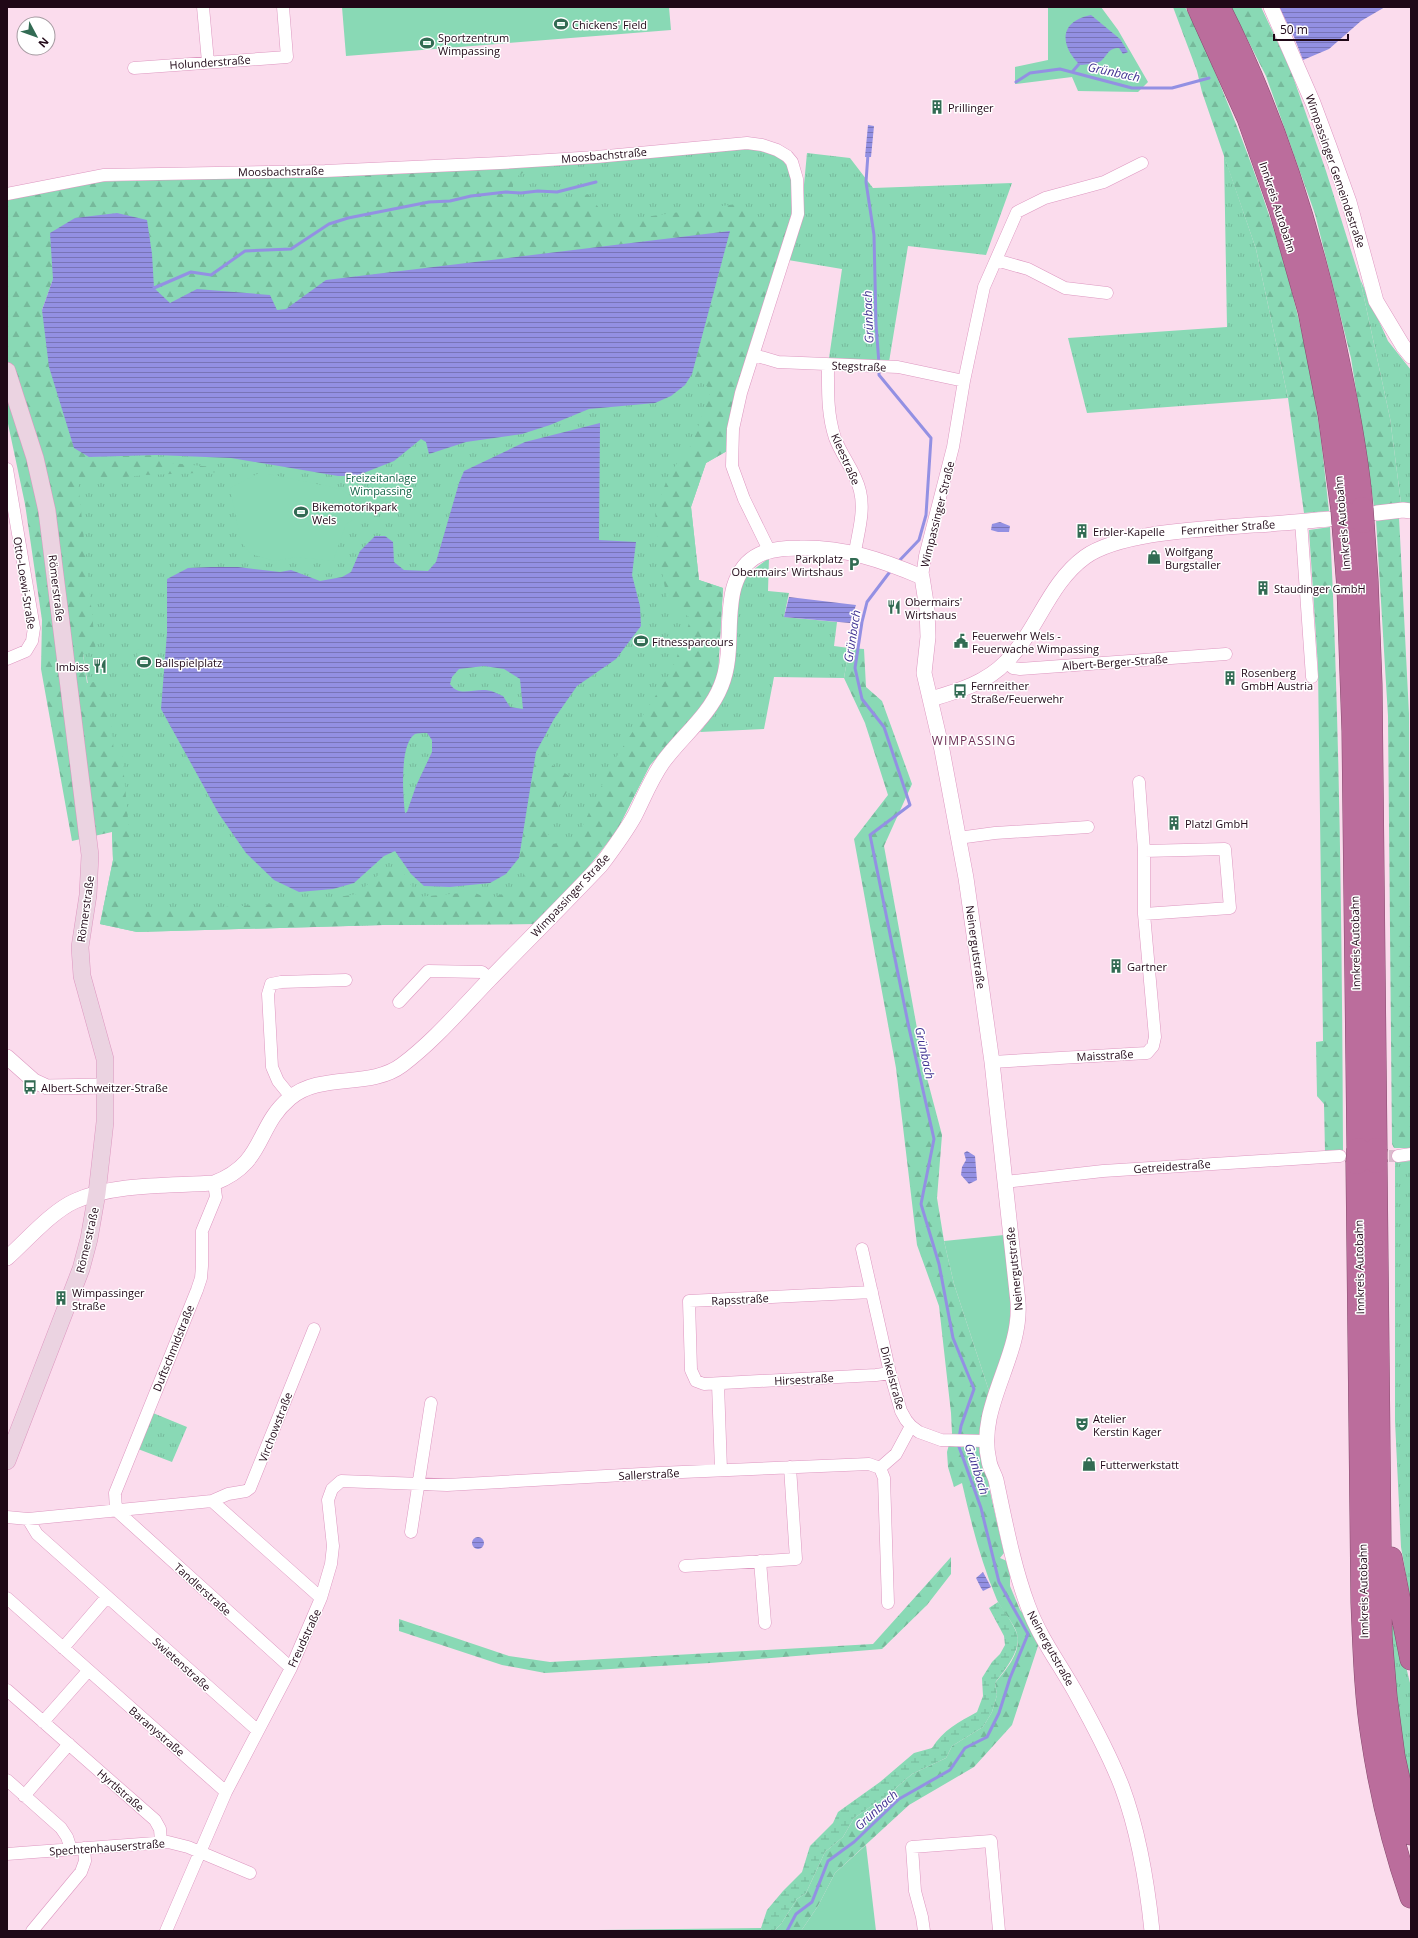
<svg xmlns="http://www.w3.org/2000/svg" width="1418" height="1938" viewBox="0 0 1418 1938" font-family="'Open Sans',sans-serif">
	<defs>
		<pattern id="grass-tufts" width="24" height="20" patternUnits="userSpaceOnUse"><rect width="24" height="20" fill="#89d9b5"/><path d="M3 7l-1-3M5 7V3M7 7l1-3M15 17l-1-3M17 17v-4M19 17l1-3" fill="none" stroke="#76b99b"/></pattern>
		<pattern id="forest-firs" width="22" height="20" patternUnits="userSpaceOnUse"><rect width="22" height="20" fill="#89d9b5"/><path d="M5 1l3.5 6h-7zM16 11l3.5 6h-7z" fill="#76b99b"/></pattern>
		<pattern id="wetland-marsh" width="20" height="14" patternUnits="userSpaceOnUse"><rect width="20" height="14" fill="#89d9b5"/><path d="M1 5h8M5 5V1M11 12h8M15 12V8" fill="none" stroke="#76b99b"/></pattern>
		<pattern id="water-rules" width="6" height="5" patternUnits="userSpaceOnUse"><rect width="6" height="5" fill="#9390e3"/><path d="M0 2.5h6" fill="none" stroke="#7874b7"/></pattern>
	</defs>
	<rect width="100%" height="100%" fill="#fbdced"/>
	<path fill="url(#grass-tufts)" d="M749 147C757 149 768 151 775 155 799 169 794 194 791 216L735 392 729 421 727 451 706 463 691 507 699 580 723 588 718 672 707 702 650 765 616 832 536 924 383 925 137 932 100 924 113 860 112 832 83 654 45 191 98 182 311 175Z
		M807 153 850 158 873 188 1012 183 986 255 908 246 889 362 828 365 842 269 788 260 803 195Z
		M1224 155 1256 249 1288 398 1087 413 1068 338 1227 327Z
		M1360 279 1388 341 1411 370V506L1401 503 1390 418Z
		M769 558 768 591 789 593 784 617 837 622 834 646 849 648 844 678 774 677 764 729 700 732 720 704 732 669 741 579Z
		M1411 1161V1603L1401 1547 1395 1421V1162Z
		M153 1413 187 1427 172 1462 138 1449Z
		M1391 1626H1396L1411 1687V1787C1399 1734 1393 1680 1391 1626Z"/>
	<path fill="url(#forest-firs)" fill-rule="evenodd" d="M1173 7H1185C1203 40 1216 75 1230 109 1269 205 1300 304 1316 406 1322 441 1325 476 1329 511L1304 513 1288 398 1256 249 1202 92 1197 71Z
		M1231 7H1261L1290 68 1326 171 1360 279 1390 418 1401 503 1374 506 1351 358 1315 214 1266 76Z
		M527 166 529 169 513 179V198L550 204 588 194 610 222 736 204 752 211 759 224 791 216 735 392 729 421 727 451 706 463 691 507 699 580 723 588 718 672 707 702 650 765 616 832 586 870 536 924 383 925 137 932 100 924 113 860 112 832 72 841 41 669 42 620 25 504 7 419V199L98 182ZM117 213 147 220 152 254 154 288 170 303 197 289 270 295 277 310 286 309 326 280 730 232 692 374 711 390 692 444 669 474 655 512 661 566 668 605 691 618 672 670 612 764 576 840 552 844 546 829 574 779 552 765 546 749 536 752 519 858 525 878 513 890 489 899 473 892 418 897 400 867 384 870 357 894 307 902 225 907H184L159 912 133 911 129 829 122 754 114 753 107 680 87 683 83 654 96 652 78 482 145 475 223 472V468L161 462 156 455 89 457 42 310 75 218Z
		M1399 517 1409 714 1411 1148H1394L1392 1144 1388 716 1376 520Z
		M1330 527C1340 735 1342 942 1343 1150L1325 1152 1324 1104 1317 1096 1316 1042 1323 1041 1318 667 1309 530Z
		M849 648 864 649 866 687 882 701 912 784 884 846 924 1067 942 1135 937 1198 944 1241 954 1284 989 1391 982 1443 991 1496 1004 1553 1000 1558 1007 1561 1010 1571V1586L1020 1610 1027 1618 1039 1643 1012 1725 974 1767 909 1805 835 1873 818 1906 801 1931H774L781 1924 797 1899 806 1893 825 1852 843 1837 854 1818 889 1794 912 1774 946 1758 952 1746 983 1727 992 1712 997 1695 995 1683C1005 1671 1022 1652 1017 1634 1015 1624 1002 1611 997 1600 981 1562 971 1523 962 1483L954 1487 948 1467 947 1452 952 1433 951 1413 939 1306 917 1245 896 1068 854 839 888 795 865 723 844 678Z
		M951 1557V1574L927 1605 882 1649 710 1663 545 1673 502 1665 399 1631V1619L509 1656 550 1662 873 1644Z
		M761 1928 762 1931H585L597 1930Z"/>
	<path fill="url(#wetland-marsh)" d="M998 1602C1004 1611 1013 1623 1017 1634 1022 1650 1004 1671 995 1683L997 1695 992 1712 983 1727 952 1746 946 1758 912 1774 889 1794 854 1818 843 1837 825 1852 806 1893 797 1899 781 1924 774 1931H762L761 1928 767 1910 783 1891 802 1872 810 1846 833 1823 838 1812 880 1782 914 1753 932 1748C943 1730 959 1722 977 1712L983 1696 982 1678 992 1662 1000 1654 1005 1645 1004 1636 989 1608Z"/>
	<path fill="#89d9b5" d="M342 7H669L671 30 346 56Z
		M1048 7H1101L1118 30 1148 82 1138 92 1078 91 1072 77 1015 84V67L1048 60Z
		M257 474H268L341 489 354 499 404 475 409 488 346 524 333 561 296 557 275 561 251 554 241 542 230 488Z
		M149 649 152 674 139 675 137 650Z
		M1004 1235 1011 1292 1009 1342 989 1391 954 1284 944 1241Z
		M866 1845 876 1931H801L818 1906 835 1873Z"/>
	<path fill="url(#water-rules)" fill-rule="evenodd" d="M1279 7H1385L1361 21 1329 49 1303 60 1294 37Z
		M1091 15 1120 39 1128 52 1123 54 1119 48C1108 48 1108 55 1101 61 1096 64 1087 64 1081 65L1079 64C1059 44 1060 21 1091 15Z
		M868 125 874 126 871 157H865Z
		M117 213 147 220 152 254 154 288 170 303 197 289 270 295 277 310 286 309 326 280 730 231 692 374 685 385 671 396 655 403 589 409 550 425 522 434 466 442 429 454 426 442 421 439 394 461 356 476H338L231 458 156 455 89 457 74 448 49 367 42 310 53 279 50 233 75 218Z
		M600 423 599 540 636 542 632 575 640 606 641 626 616 659 577 686 554 719 536 752 519 858 506 874 490 883 450 887 424 886 411 874 395 851 384 856 354 883 333 889 299 892 274 880 246 853 219 814 161 709 167 633V579L188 568 211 567H238L280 572 291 570 320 581 342 577 351 572 360 551 375 536H385L393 542 394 562 404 570 428 571 436 562 459 483 464 471 525 442ZM484 666 504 669 520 679 523 709 510 707 503 696C498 694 491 690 485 690 473 689 458 697 450 684L452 677 459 669ZM427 733 432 740V752L416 786 407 812 405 813C403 797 399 744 415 734 418 733 423 733 427 733Z
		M1000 522 1010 526 1009 532H998L991 530 992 524Z
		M789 597 856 605 850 623 784 617Z
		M967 1151 975 1156 977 1180 969 1184 961 1175 962 1167 966 1160 964 1153Z
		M472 1543a6 6 0 1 1 12 0a6 6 0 1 1-12 0Z
		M983 1572 991 1587 983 1591 981 1588 976 1578Z"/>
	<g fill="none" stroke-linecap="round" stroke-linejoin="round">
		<path stroke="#9390e3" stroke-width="3" d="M1073 71 1079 64
			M1016 82 1030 73 1060 69 1132 88H1172L1209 78
			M868 154 866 182 874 235 876 324 879 364
			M154 288 191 272 211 275 245 251 291 249 329 224 348 218 429 202 450 201 471 196 506 192 521 193 538 191 557 192 596 182
			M879 369V375L931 438 926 515 919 540 898 562
			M892 569 867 602 862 622 855 668 862 699 884 727 910 805 870 835 909 1028 934 1139 921 1204 939 1264 953 1338 974 1389 961 1426 959 1438
			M787 1931 796 1914 812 1902 828 1861 854 1842 899 1799 950 1770 965 1748 987 1737 999 1713 1010 1678 1028 1634 999 1582 981 1508 958 1444"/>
		<path stroke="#dabccd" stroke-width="12" stroke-dasharray="12 6" stroke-linecap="butt" d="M1371 1156H1398"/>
		<defs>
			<path id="minor" d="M203 7 208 62
				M134 68 287 57 283 7
				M7 194 104 175 325 171 500 163 596 157 747 143 762 145 777 150 787 156 792 162 797 179 798 214 741 393 733 429 732 466 744 499 769 550
				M996 260 1028 269 1065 288 1107 293
				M754 355 778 362 898 367 964 381
				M828 365C828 390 827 414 835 438 842 457 856 472 860 491 865 511 858 533 855 552
				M7 469 34 628 32 641 26 651 7 659
				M1301 521 1312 677
				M922 577 925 556 953 447 964 381 984 287 1017 212 1045 198 1104 182 1142 163
				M1006 662 1013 668 1020 669 1226 654
				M958 838 995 833 1088 827
				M1144 851 1225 849 1230 908 1144 914
				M399 1002 428 971 482 972 490 979
				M992 1062 1147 1053 1153 1046 1155 1037 1144 914V851L1139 782
				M291 1097 278 1081 272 1067 268 994 271 984 281 982 346 980
				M1398 1156 1411 1154
				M1005 1182 1103 1171 1340 1156
				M214 1183 216 1197 202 1231V1266L201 1278 197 1290 115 1493 116 1510 291 1668
				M862 1249 890 1373 901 1411 906 1420 911 1426 919 1432 941 1440 987 1441
				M872 1292 689 1301 691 1370 696 1381 704 1384 876 1375 890 1373
				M718 1384 721 1470
				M880 1468 896 1454 911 1426
				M212 1501 228 1494 246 1491 250 1488 314 1329
				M7 1517 28 1519 212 1501 321 1598 291 1668 226 1792 166 1931
				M28 1519 37 1534 257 1730
				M411 1532 431 1403
				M760 1561 765 1623
				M685 1566 796 1559 790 1467
				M7 1598 226 1792
				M321 1598 331 1564 333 1546 328 1500 332 1489 341 1481 447 1485 659 1473 869 1464 880 1468 884 1478 888 1603
				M63 1648 107 1597
				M7 1690 155 1820 160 1829 161 1842
				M43 1722 88 1671
				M7 1780 61 1828 67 1837 71 1849
				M24 1796 69 1744
				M7 1854 168 1842 188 1847 250 1873
				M32 1931 81 1872 85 1861 84 1848
				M924 1931 922 1917 915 1891 912 1847 991 1841 999 1931"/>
			<path id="tertiary" d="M1271 7 1313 103 1329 146 1349 202 1376 301 1403 346 1411 356
				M1377 513 1403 510 1411 511
				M931 699C958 691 986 683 1006 662 1038 630 1048 584 1085 557 1122 531 1209 529 1253 525 1278 524 1304 521 1329 519
				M7 1057 34 1081 47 1087 106 1086
				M7 1258C26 1241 52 1211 75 1201 115 1183 170 1186 214 1183 266 1163 255 1127 290 1098 321 1072 370 1089 402 1065 434 1041 461 1009 489 980 526 942 564 904 601 865 613 849 625 833 635 815 644 797 651 779 663 762 682 736 709 716 721 686 734 655 725 619 734 587 744 553 769 548 800 548 844 547 882 560 922 577L927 609 928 637 924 673 942 750 966 878 992 1062 1018 1302C1022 1357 976 1407 989 1461 990 1468 994 1473 996 1480 1005 1522 1013 1566 1028 1606 1040 1639 1062 1667 1078 1697 1094 1726 1110 1756 1122 1787 1139 1833 1147 1882 1152 1931"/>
			<path id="secondary" d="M7 371 35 458 47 511 90 855 88 895 80 947 82 976 105 1059V1122L97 1193 89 1239 81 1269 7 1461"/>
			<path id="motorway" d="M1198 7 1248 118 1280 209 1309 311 1329 414 1342 510
				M1219 7C1276 119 1314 242 1339 364 1349 412 1358 460 1362 508
				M1363 522 1367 580 1371 685 1376 1149
				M1343 524 1348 588 1353 731 1358 1149
				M1376 1162 1381 1637 1386 1697 1394 1757 1411 1834
				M1357 1163 1362 1603C1364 1647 1365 1693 1372 1737 1380 1791 1393 1845 1411 1897
				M1391 1558 1411 1659"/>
		</defs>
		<use href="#minor" stroke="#dd97c0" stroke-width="13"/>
		<use href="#tertiary" stroke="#dd97c0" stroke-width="16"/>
		<use href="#secondary" stroke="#dd97c0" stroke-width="18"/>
		<use href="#motorway" stroke="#854a6d" stroke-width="23"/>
		<use href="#minor" stroke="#fff" stroke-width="12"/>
		<use href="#tertiary" stroke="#fff" stroke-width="15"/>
		<use href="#secondary" stroke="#ebd3e1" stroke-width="17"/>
		<use href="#motorway" stroke="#bb6d9c" stroke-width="22"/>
		<defs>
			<path id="motorway-bridge" d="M1362 508 1363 522
				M1342 510 1343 524
				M1376 1149V1162
				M1357 1163 1358 1149"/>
		</defs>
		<use href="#motorway-bridge" stroke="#854a6d" stroke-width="23" stroke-linecap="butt"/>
		<use href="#motorway-bridge" stroke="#bb6d9c" stroke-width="22"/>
	</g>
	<defs>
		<symbol id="stadium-bare" viewBox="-9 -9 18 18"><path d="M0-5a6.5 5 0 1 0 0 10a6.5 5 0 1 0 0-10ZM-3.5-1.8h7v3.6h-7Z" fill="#326b53" stroke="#fff" stroke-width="2.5" paint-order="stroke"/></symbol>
		<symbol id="building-bare" viewBox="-9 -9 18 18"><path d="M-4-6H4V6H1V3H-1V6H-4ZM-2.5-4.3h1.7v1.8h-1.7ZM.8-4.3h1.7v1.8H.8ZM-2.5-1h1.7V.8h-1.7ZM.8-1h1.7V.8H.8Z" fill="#326b53" stroke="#fff" stroke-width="2.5" paint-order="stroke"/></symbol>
		<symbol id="shop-bare" viewBox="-9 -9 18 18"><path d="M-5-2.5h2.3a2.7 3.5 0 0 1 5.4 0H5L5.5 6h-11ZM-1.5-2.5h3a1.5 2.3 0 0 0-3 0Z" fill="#326b53" stroke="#fff" stroke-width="2.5" paint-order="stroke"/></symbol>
		<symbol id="parking-bare" viewBox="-9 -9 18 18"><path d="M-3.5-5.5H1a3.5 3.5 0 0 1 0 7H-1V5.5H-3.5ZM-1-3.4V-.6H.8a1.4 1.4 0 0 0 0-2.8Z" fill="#326b53" stroke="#fff" stroke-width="2.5" paint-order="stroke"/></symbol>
		<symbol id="restaurant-bare" viewBox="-9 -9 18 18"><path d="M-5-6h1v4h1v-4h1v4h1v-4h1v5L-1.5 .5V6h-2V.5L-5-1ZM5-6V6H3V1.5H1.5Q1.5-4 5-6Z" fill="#326b53" stroke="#fff" stroke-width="2.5" paint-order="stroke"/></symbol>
		<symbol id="civic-bare" viewBox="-9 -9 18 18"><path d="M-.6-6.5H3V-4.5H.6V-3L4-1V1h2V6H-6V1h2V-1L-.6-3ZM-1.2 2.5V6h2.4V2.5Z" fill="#326b53" stroke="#fff" stroke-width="2.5" paint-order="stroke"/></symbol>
		<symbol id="bus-bare" viewBox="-9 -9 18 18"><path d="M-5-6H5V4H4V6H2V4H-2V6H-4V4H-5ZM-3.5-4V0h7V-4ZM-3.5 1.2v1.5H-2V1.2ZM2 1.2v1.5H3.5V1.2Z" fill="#326b53" stroke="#fff" stroke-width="2.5" paint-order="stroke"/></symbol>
		<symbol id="theatre-bare" viewBox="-9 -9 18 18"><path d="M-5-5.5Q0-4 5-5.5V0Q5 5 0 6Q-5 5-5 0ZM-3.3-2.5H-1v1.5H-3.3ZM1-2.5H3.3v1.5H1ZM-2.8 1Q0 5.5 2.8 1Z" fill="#326b53" stroke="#fff" stroke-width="2.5" paint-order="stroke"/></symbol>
	</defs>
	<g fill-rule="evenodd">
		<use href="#stadium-bare" x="551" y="14" width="20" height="20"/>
		<use href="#stadium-bare" x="417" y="33" width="20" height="20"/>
		<use href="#building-bare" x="927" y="97" width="20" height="20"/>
		<use href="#stadium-bare" x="291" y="502" width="20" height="20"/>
		<use href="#building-bare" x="1072" y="521" width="20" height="20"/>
		<use href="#shop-bare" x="1144" y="547" width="20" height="20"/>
		<use href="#parking-bare" x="844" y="554" width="20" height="20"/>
		<use href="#building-bare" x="1253" y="578" width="20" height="20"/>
		<use href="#restaurant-bare" x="884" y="597" width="20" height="20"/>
		<use href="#stadium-bare" x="631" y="631" width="20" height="20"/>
		<use href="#civic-bare" x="951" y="631" width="20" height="20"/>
		<use href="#stadium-bare" x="134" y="652" width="20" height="20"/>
		<use href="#restaurant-bare" x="90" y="656" width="20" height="20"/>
		<use href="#building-bare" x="1220" y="668" width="20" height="20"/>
		<use href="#bus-bare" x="950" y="681" width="20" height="20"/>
		<use href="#building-bare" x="1164" y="813" width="20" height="20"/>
		<use href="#building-bare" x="1106" y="956" width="20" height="20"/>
		<use href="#bus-bare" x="20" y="1077" width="20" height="20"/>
		<use href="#building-bare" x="51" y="1288" width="20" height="20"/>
		<use href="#theatre-bare" x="1072" y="1414" width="20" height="20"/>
		<use href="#shop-bare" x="1079" y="1454" width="20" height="20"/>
	</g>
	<g text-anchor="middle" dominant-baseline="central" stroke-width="3" stroke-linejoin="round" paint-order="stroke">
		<g font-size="11" fill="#200817" stroke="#fff" text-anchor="start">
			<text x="572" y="24">Chickens' Field</text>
			<text x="438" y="37">Sportzentrum<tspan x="438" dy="13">Wimpassing</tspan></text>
			<text x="948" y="107">Prillinger</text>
			<text x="312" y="506">Bikemotorikpark<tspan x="312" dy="13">Wels</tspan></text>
			<text x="1093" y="531">Erbler-Kapelle</text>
			<text x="1165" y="551">Wolfgang<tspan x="1165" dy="13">Burgstaller</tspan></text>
			<text x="843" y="558" text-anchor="end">Parkplatz<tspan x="843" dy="13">Obermairs' Wirtshaus</tspan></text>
			<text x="1274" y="588">Staudinger GmbH</text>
			<text x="905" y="601">Obermairs'<tspan x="905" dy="13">Wirtshaus</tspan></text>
			<text x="972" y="635">Feuerwehr Wels -<tspan x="972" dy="13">Feuerwache Wimpassing</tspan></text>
			<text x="652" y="641">Fitnessparcours</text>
			<text x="155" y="662">Ballspielplatz</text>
			<text x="89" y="666" text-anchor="end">Imbiss</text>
			<text x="1241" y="672">Rosenberg<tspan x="1241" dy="13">GmbH Austria</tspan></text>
			<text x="971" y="685">Fernreither<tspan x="971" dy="13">Straße/Feuerwehr</tspan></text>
			<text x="1185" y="823">Platzl GmbH</text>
			<text x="1127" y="966">Gartner</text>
			<text x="41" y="1087">Albert-Schweitzer-Straße</text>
			<text x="72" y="1292">Wimpassinger<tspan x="72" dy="13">Straße</tspan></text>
			<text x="1093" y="1418">Atelier<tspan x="1093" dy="13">Kerstin Kager</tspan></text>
			<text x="1100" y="1464">Futterwerkstatt</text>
		</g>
		<g font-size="11" fill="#200817" stroke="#fff">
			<text transform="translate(210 62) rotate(-4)">Holunderstraße</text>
			<text transform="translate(604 155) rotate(-5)">Moosbachstraße</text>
			<text transform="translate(281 171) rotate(-1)">Moosbachstraße</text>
			<text transform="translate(1336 171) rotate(71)">Wimpassinger Gemeindestraße</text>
			<text transform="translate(1278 207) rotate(72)">Innkreis Autobahn</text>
			<text transform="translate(859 366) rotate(2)">Stegstraße</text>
			<text transform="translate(846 459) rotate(66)">Kleestraße</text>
			<text transform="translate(937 514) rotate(-76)">Wimpassinger Straße</text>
			<text transform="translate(1342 523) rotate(-95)">Innkreis Autobahn</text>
			<text transform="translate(1228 527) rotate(-4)">Fernreither Straße</text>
			<text transform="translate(25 583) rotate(81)">Otto-Loewi-Straße</text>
			<text transform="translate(57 588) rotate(83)">Römerstraße</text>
			<text transform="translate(1115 662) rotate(-4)">Albert-Berger-Straße</text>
			<text transform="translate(570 895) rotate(-47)">Wimpassinger Straße</text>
			<text transform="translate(85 909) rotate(-82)">Römerstraße</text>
			<text transform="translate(1355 943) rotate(-91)">Innkreis Autobahn</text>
			<text transform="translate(976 947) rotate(82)">Neinergutstraße</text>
			<text transform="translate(1105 1055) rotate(-3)">Maisstraße</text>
			<text transform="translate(1172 1166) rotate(-4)">Getreidestraße</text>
			<text transform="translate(87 1240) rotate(-77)">Römerstraße</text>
			<text transform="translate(1359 1267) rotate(-91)">Innkreis Autobahn</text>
			<text transform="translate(1014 1269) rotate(-96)">Neinergutstraße</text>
			<text transform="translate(740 1299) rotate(-3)">Rapsstraße</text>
			<text transform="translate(173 1348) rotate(-68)">Duftschmidstraße</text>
			<text transform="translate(893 1378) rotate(75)">Dinkelstraße</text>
			<text transform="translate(804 1379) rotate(-3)">Hirsestraße</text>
			<text transform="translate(275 1427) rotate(-69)">Virchowstraße</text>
			<text transform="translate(649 1474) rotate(-3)">Sallerstraße</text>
			<text transform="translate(203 1589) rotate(42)">Tandlerstraße</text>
			<text transform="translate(1363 1591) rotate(-91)">Innkreis Autobahn</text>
			<text transform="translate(304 1638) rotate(-65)">Freudstraße</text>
			<text transform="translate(1051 1648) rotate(61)">Neinergutstraße</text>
			<text transform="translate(182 1664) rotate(42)">Swietenstraße</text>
			<text transform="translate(157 1731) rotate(41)">Baranystraße</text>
			<text transform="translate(121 1790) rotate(41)">Hyrtlstraße</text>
			<text transform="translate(107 1847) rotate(-4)">Spechtenhauserstraße</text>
		</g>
		<g font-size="11" fill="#146649" stroke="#fff">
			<text x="381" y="477">Freizeitanlage<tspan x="381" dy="13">Wimpassing</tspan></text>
		</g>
		<g font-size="12" font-style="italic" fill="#413392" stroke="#fff">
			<text transform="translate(1114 72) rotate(12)">Grünbach</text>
			<text transform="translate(868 317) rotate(-92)">Grünbach</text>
			<text transform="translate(852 636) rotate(-81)">Grünbach</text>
			<text transform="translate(925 1053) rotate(78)">Grünbach</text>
			<text transform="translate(977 1469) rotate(72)">Grünbach</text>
			<text transform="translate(876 1810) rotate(-42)">Grünbach</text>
		</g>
		<g font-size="12" letter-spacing="1" fill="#6c2f55" stroke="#fff">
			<text x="974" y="740">WIMPASSING</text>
		</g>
	</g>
	<rect width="1418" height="1938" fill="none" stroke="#200817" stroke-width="16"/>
	<g transform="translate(36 36) rotate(131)"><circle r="19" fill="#ffffff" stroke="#a69ca2"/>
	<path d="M0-3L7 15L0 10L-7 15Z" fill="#326b53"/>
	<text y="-6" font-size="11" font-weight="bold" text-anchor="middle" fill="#200817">N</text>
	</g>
	<path d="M1274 34v6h74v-6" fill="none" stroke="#200817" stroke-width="2"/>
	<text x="1280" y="34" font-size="12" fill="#200817" stroke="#ffffff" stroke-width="3" paint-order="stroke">50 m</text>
</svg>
